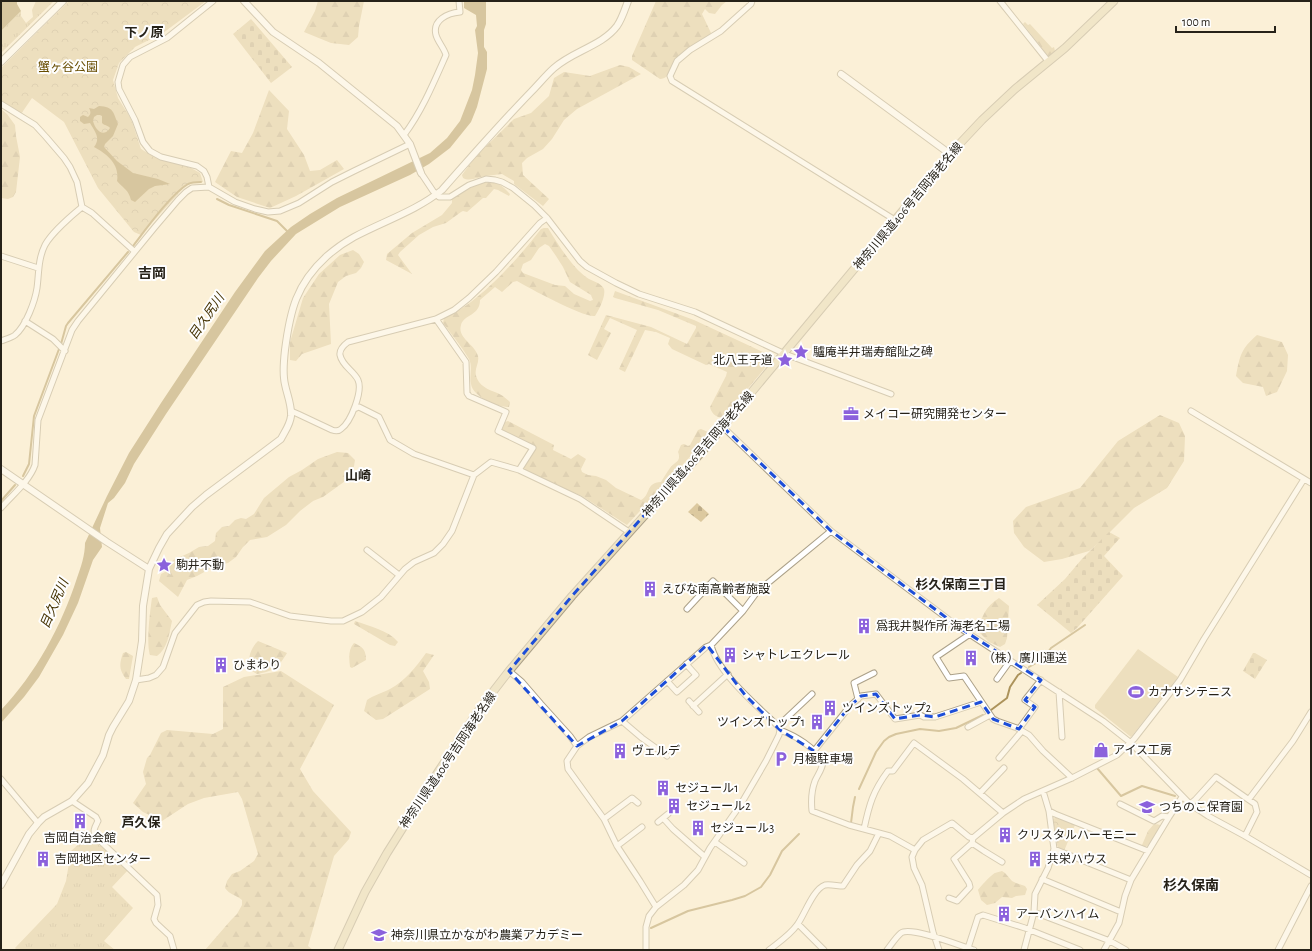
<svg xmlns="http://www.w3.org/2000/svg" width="1312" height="951" viewBox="0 0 1312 951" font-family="'Alegreya Sans','Noto Sans JP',sans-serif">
	<defs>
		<pattern id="grass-tufts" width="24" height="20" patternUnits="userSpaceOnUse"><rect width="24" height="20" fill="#dcc99f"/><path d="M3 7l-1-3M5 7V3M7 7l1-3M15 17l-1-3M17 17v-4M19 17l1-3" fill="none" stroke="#bdac88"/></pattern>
		<pattern id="forest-firs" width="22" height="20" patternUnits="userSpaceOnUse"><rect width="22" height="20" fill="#dcc99f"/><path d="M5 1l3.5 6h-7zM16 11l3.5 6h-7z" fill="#bdac88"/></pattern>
		<pattern id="cemetery-stones" width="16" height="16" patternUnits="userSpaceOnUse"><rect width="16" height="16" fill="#dcc99f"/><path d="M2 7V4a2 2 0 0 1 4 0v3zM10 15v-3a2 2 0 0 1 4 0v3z" fill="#bdac88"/></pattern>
		<pattern id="park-crowns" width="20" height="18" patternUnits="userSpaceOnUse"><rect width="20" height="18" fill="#dcc99f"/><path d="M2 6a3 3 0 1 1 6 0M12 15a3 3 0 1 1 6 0" fill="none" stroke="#bdac88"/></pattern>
	</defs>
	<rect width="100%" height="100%" fill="#fbf0d7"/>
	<path fill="url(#grass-tufts)" d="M36 1H54L1 53V31L21 11V16L26 23 33 17 32 10Z
		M88 836 129 869 112 887 133 908 104 941 115 950H17L15 948 57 904 66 881 71 851Z"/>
	<path fill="url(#forest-firs)" fill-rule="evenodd" d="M318 1H364L359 26 358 37 349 45 331 43 304 32 315 11Z
		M656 1H727L722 5 715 14 709 13 705 9 702 14 711 33 710 38C700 45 687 51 679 60 672 66 671 78 660 79L632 60V56Z
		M1025 22 1028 25 1030 24 1052 48 1054 47 1055 51 1049 57 1023 24Z
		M620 65 629 67 641 74 577 109 564 120 552 139 543 149 527 158 522 163 523 175 549 199 543 206 514 184V181L502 174C496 175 491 175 486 176 478 177 470 182 463 178L462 175 475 157 514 119 531 113 549 96 554 78 564 72 590 76Z
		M269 90 289 111 287 129 304 155 310 171 320 170 337 160 344 169 296 196 270 208 237 197 215 182 231 151 242 153 253 133Z
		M1 109 7 114 15 125 16 136 20 157 16 192 13 197 8 199 1 198Z
		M484 182C498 181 501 185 510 194L509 196 498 190 494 189 486 198H483L467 212 463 211 461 212 446 223 433 227 419 235 400 252 398 255 412 274 386 260 387 254 412 233 442 215 452 203V199L470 188Z
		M544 228H548C558 244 571 266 586 277 591 281 602 283 604 289 606 296 599 310 595 316 584 318 529 288 517 281L513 282 502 292 495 287 480 300C480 316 464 314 461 325 457 338 475 344 478 356 480 365 471 370 479 382 485 390 495 391 503 396 505 398 508 400 510 402L509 407C497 407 473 397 471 384 469 376 473 367 469 359 462 347 452 335 443 323L444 318C478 304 518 259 541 229ZM545 244 549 246 556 256 563 267 570 282 591 295 593 300 590 301 574 294 565 286 555 285 523 273 521 270 523 264 531 260 539 248Z
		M353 250 359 254 364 262 361 268 356 273 346 276 338 282 329 304 331 344 302 354 296 361 290 360V342L303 298 319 274 340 255Z
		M615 291 694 320 767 354 770 362 724 417C717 419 711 413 710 407L726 376 727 372 709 364 706 365 672 349 668 344 670 338 656 332 645 330 625 372 619 369 637 330 610 318 604 329 611 333 597 360 588 355 606 315 651 327 687 344 696 328V326L658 310 615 298 613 297Z
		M1257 335 1282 342 1288 355 1287 371 1277 392 1266 396 1263 387 1243 383 1236 376C1240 355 1241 349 1257 335Z
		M1160 415 1179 423 1185 436 1184 461 1167 488 1134 508 1101 541 1089 551 1062 559 1044 562 1024 547 1014 533 1013 521 1026 507 1080 488 1118 441Z
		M508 421 554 445 553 450 571 459 578 454 586 459 581 469 582 472 588 475 596 476 606 480 616 488 641 500C651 495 645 483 661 482 664 477 667 472 670 468 674 462 682 462 678 452L681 445 684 444 688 446 690 445 698 430 701 429 708 432 710 435 627 525 582 496 524 472 523 467 536 448 503 431 502 429 505 422Z
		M337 452 348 453 355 460 354 466 348 479 323 497 313 501 300 511 286 525 267 537 250 540 243 547 236 557 228 563 217 565 197 576 187 580 178 597 159 581 161 574 165 572 173 560 189 553 199 547 208 546 215 541 216 533 222 527 229 526 235 520 241 518 246 519 254 514 264 498 289 477 302 470 318 459Z
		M157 597 160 605 172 621C169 634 168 648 157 656L150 655C146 643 150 611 152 598Z
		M999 598 1009 606 1007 638 1005 644 1000 647 989 642 979 632C980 618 986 606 999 598Z
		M355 621C369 626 388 630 398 642L395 646 390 645 354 624Z
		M258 641 287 653C278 668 274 671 257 674L249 669C248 658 250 649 258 641Z
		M354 643C363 647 366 650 366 660L352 668 350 667C349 658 348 650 354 643Z
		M126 652 133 656 129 679H126C119 669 119 665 123 653Z
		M426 653 434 655 423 671 429 682 430 689 383 719 376 720 364 711 367 700C374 695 382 693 390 689 405 681 416 667 426 653Z
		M281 671 334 705 300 769 313 791 351 832 349 839 334 856 308 946 313 950H205L231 920 237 914 242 905V900C236 895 230 895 225 888L227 881 232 874 240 871 254 861 258 854 242 799 238 792 204 798 188 804 162 821 143 812 133 803 146 784 143 772 147 758 150 755 161 733 167 730 213 734 223 729V687L244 677Z
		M1002 871 1005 873 1012 881 1016 883 1025 886 1027 889 1025 895 1016 896 1012 898 1002 897 995 903 987 905 981 900 978 890C980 887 992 874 995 873 997 872 1000 872 1002 871Z"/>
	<path fill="url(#cemetery-stones)" d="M251 19 292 67 271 83 233 34Z
		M697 503 709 514 701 522 688 512Z
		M1109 532 1120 538 1104 556 1123 576 1077 628 1071 633 1037 605 1065 579 1081 560Z
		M1253 653H1255L1267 660 1255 679 1243 671Z"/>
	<path fill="url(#park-crowns)" d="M69 1H206L163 33 135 47 119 63 113 80 118 98 131 119 141 149 156 158 191 168 200 173 203 182 188 183 141 235 134 232 98 188 64 122 32 98 21 114 1 101V68Z
		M1057 817 1075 825 1064 851 1059 849 1057 845 1053 819Z
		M1154 824 1161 825 1149 845 1145 847 1142 845 1148 831Z"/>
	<path fill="#dcc99f" d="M1138 649 1178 677 1131 737 1095 708V705Z"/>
	<path fill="#ac935b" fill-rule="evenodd" d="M1 1H17V4L21 11 1 31Z
		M464 1H486V24L484 30V47L487 52V69L477 107 471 122 450 148 429 164 410 175 340 207 296 234 271 261 258 278 166 414 134 464 125 483 114 498 108 503 100 528 102 547 93 560 78 603 63 635 39 677 24 697 1 723V710C36 673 61 627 77 578 81 567 85 555 85 543L107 496 129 453 161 403 235 292 265 251 291 227 310 214 337 198 430 153 447 138 460 121 472 90 475 75 478 53 475 30 477 26 476 15 464 8Z
		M99 106C114 107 113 112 118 124L113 136 105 144 104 147 117 161 133 173 158 179 170 184 155 186 149 189 135 202 131 200C128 189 124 189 117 181 120 164 107 154 94 147 101 138 95 132 90 123L84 124 80 121V117L83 115 88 117C91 114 91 112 89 108L94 109ZM97 115H100L102 116V123C105 126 108 125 110 128 103 139 95 129 93 121L94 117Z"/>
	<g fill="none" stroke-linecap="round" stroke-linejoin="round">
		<path stroke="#ac935b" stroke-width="2" d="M217 199 229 205 277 221 287 231
			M133 246C146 229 171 194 188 184 192 182 197 182 201 182
			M61 344 66 326 68 323 128 252
			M23 476 29 464 34 416 59 349
			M1 501 15 485
			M1029 667 1043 659 1051 648 1085 625
			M991 710 1007 698 1010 687 1018 675 1021 673
			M1097 768 1121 796 1142 786 1175 796
			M859 789 876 752 884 741 889 737 896 734 920 729 939 731 956 728 983 715
			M851 823 853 807 855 797
			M651 928 688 911 732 900 745 896 761 887 770 875 782 851 799 834"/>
		<defs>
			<path id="minor" d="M752 1 751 4 721 31 690 50 677 61 670 76 672 81 895 220
				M1000 1 1048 61
				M1 104 35 125 46 137 64 158 70 167 77 182 82 207 92 213 134 251
				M404 135C422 111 434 82 446 55 444 48 438 42 436 35 432 20 448 13 460 12L459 1
				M421 173 433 191 439 197H450L469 185 486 179 495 180 502 182 513 188 534 205 547 218 580 261 587 267 616 283 639 294 695 312 785 354 891 394
				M209 187 207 177 204 171 197 166 161 157 150 151 143 142 135 120 119 89 118 82 123 65 130 57 167 38 213 1
				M1 256 38 268
				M436 319 466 362 467 393 469 396 506 412 498 431 533 448 519 470
				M25 321 53 339 65 351
				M1 341C6 339 11 338 15 335 26 326 35 301 37 288 39 273 38 259 45 245 51 234 71 216 82 207
				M354 409 359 407 379 417 390 440 414 454 474 475
				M291 411 298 414 332 430C335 431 338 432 341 429 351 422 363 391 358 380 354 371 342 366 340 355 339 349 344 345 348 342L436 319 454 310 469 298 496 272 540 223 547 218
				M1191 411 1311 483
				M723 427 831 531 960 628 1103 721 1131 743 1190 804 1208 816 1245 836 1311 875
				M1 508C12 495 29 482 35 465L38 420 72 330 78 321 155 227 178 200 186 192 192 188 209 187 235 202 255 209 268 212 280 211 299 203 332 182 354 171 410 144
				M367 550 399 575
				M687 609 713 581 743 611
				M970 634 936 657 949 678 964 676 993 719 997 721 1017 728 1029 735 1043 751 1072 778
				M509 671 522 682 541 704 570 736 577 746
				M997 679 1010 661
				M136 680 149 678 156 675 163 667 175 633 197 605 204 602 211 601 250 602 290 616 331 621H343L362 612 381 597 405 569 414 562 434 553 443 544 452 531 474 475 491 462 519 470 580 499 629 532
				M667 681 677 692 696 675 686 664
				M1059 692 1062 737
				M858 699 854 683 874 673
				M689 701 699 712
				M693 706 728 674
				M622 721 642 738 667 756
				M778 726 812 694
				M968 727 990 715
				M1019 729 1035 707 1025 700 1041 680
				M780 730C796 736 814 747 823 762 822 770 818 774 815 781 812 789 811 801 812 811L849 825 890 836 915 850
				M814 751 850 706 861 696 876 694 895 719 920 715 924 717H935L981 702
				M999 758 1022 731
				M1 779 38 823
				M980 793 1004 768
				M1249 799 1293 741 1311 712
				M72 801 96 817 98 821C95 827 92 831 96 837L157 895 158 905 154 919 156 923 170 936 174 950
				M1120 804 1154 821 1162 816 1169 817
				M1190 804 1195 800 1216 777 1255 804 1257 812 1245 836
				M1049 811 1055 814 1148 851
				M663 818 673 829 705 857
				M604 819 632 798 638 803
				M658 822 668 814
				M864 829C869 805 873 791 888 771H893L914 743 963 779 1003 813
				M715 842 744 863
				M972 843 984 851 1002 862
				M617 846 642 827
				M1054 849 1131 880
				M1042 879 1121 912
				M949 898 957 901 970 887 969 883 954 859 972 843 973 838 1003 813 1024 799 1072 778 1117 755 1134 739 1180 680 1204 639 1304 479
				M656 907 640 881 617 846 604 819 568 769 567 761 577 746 589 737 622 721 706 647 711 645 743 611 757 592 831 531
				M1034 912 1110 941 1126 950
				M798 924 824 950
				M968 948 978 917 983 915 1025 928 1080 950
				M646 950V927L649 916 656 907 684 885 698 870 710 848 741 804 766 761 779 735 780 730 778 726C757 706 717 672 711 645
				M769 950C779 942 790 935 797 925 804 916 813 889 825 885 830 884 838 886 843 886L857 865 870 851 879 833
				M887 950C891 945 896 937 901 933 911 926 961 946 974 950
				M939 950 933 932 922 885 914 868 912 857 915 850 923 840 952 823 969 837 973 838
				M1024 950 1034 912 1035 894 1048 868 1054 849 1049 811 1043 791
				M1104 950 1119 923 1125 896 1131 880 1169 817 1182 797
				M1278 950 1311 886"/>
			<path id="tertiary" d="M244 1 273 32 319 63 397 126 410 144 421 173
				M1 62 63 1
				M841 74 950 154
				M1 469 107 542 149 569
				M1 885 29 834 38 823 44 817 72 801 88 783 103 755 109 735 113 727 129 701 136 680 142 641 143 606 149 569 159 548 167 534 192 507 206 495 281 439C285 431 290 425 291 416 292 403 285 391 284 378 283 369 284 359 285 350 290 311 296 284 327 256 335 249 345 242 354 237 384 221 416 211 442 190 471 157 500 124 531 92 539 84 546 75 554 68 573 51 602 46 617 26 622 19 625 9 628 1"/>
			<path id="secondary" d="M338 950 365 892 387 853 438 772 478 711 509 671 572 596 700 454 950 154 982 120 1015 89 1065 48 1114 1"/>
		</defs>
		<use href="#minor" stroke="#aca189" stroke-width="7"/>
		<use href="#tertiary" stroke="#aca189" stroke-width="8"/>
		<use href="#secondary" stroke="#aca189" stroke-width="9"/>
		<use href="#minor" stroke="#fff" stroke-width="5"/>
		<use href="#tertiary" stroke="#fff" stroke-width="6"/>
		<use href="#secondary" stroke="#e5d9b6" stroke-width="7"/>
	</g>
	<path d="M0 0H1312V951H0ZM723 427 831 531 960 628 1041 680 1025 700 1035 707 1019 729 993 719 981 702 935 717 920 715 895 719 876 694 861 696 850 706 814 751 780 730 745 695 707 645 622 721 577 746 509 671 572 596Z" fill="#fbf0d7" fill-opacity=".55" fill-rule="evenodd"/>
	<path fill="none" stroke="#1d4ed8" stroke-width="3" stroke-dasharray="8 5" stroke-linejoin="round" d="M723 427 831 531 960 628 1041 680 1025 700 1035 707 1019 729 993 719 981 702 935 717 920 715 895 719 876 694 861 696 850 706 814 751 780 730 745 695 707 645 622 721 577 746 509 671 572 596Z"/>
	<defs>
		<symbol id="sight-bare" viewBox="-9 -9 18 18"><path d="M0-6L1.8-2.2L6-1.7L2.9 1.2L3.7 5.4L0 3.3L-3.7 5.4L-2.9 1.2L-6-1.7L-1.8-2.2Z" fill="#8b61dc" stroke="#fefefe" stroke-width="2.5" paint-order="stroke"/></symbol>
		<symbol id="office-bare" viewBox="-9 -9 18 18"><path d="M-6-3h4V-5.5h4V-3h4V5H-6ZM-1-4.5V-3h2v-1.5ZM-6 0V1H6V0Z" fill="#8b61dc" stroke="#fefefe" stroke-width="2.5" paint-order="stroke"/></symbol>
		<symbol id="building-bare" viewBox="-9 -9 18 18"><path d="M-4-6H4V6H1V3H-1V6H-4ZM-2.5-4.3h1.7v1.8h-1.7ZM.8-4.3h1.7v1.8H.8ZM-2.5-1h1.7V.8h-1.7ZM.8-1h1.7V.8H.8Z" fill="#8b61dc" stroke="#fefefe" stroke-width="2.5" paint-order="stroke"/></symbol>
		<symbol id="stadium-bare" viewBox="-9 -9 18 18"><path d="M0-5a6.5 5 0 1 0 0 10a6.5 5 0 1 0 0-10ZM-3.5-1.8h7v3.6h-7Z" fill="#8b61dc" stroke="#fefefe" stroke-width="2.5" paint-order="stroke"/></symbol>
		<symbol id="shop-bare" viewBox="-9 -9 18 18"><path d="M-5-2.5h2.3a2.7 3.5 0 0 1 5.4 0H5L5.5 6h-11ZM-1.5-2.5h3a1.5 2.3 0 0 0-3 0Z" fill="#8b61dc" stroke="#fefefe" stroke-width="2.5" paint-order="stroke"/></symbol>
		<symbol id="parking-bare" viewBox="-9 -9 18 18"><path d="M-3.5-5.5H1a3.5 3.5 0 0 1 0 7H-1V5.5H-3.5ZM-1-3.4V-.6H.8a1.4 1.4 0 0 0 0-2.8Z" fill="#8b61dc" stroke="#fefefe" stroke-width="2.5" paint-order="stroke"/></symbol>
		<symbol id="school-bare" viewBox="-9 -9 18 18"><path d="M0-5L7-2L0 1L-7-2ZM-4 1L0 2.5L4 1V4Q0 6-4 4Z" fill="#8b61dc" stroke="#fefefe" stroke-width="2.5" paint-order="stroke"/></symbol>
		<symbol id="university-bare" viewBox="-9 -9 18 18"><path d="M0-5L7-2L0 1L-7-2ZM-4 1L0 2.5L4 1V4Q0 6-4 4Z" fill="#8b61dc" stroke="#fefefe" stroke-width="2.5" paint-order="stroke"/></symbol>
	</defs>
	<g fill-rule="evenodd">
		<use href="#sight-bare" x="790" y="341" width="22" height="22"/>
		<use href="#sight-bare" x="774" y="349" width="22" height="22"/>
		<use href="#office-bare" x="840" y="403" width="22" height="22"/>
		<use href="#sight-bare" x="153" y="554" width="22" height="22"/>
		<use href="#building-bare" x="639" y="578" width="22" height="22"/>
		<use href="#building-bare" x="853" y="615" width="22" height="22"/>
		<use href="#building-bare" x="719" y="644" width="22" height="22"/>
		<use href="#building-bare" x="960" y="647" width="22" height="22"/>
		<use href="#building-bare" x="210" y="654" width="22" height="22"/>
		<use href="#stadium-bare" x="1125" y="681" width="22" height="22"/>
		<use href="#building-bare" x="819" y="697" width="22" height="22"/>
		<use href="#building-bare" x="806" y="711" width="22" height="22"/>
		<use href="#shop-bare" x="1090" y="739" width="22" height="22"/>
		<use href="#building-bare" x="609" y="740" width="22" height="22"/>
		<use href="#parking-bare" x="770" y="748" width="22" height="22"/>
		<use href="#building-bare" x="652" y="777" width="22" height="22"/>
		<use href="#building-bare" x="663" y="795" width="22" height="22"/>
		<use href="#school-bare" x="1136" y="796" width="22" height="22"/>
		<use href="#building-bare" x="69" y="810" width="22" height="22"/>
		<use href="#building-bare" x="687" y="817" width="22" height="22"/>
		<use href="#building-bare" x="994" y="824" width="22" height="22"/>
		<use href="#building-bare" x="32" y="848" width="22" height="22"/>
		<use href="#building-bare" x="1024" y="848" width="22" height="22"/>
		<use href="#building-bare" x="993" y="903" width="22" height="22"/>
		<use href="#university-bare" x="368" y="924" width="22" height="22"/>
	</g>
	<g text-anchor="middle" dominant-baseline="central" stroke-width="4" stroke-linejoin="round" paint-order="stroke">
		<g font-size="12" fill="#674d02" stroke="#fefefe">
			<text x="68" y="67">蟹ヶ谷公園</text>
		</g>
		<g font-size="12" fill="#262219" stroke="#fefefe">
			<text transform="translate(908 206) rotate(-50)">神奈川県道406号吉岡海老名線</text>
			<text transform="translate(698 454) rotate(-49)">神奈川県道406号吉岡海老名線</text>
			<text transform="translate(448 760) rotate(-56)">神奈川県道406号吉岡海老名線</text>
		</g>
		<g font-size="12" fill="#262219" stroke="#fefefe" text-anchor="start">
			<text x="813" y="352">驢庵半井瑞寿館阯之碑</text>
			<text x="773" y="360" text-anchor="end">北八王子道</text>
			<text x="863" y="414">メイコー研究開発センター</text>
			<text x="176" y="565">駒井不動</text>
			<text x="662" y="589">えびな南高齢者施設</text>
			<text x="876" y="626">爲我井製作所 海老名工場</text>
			<text x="742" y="655">シャトレエクレール</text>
			<text x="983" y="658">（株）廣川運送</text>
			<text x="233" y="665">ひまわり</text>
			<text x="1148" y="692">カナサシテニス</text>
			<text x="842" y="708">ツインズトップ2</text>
			<text x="805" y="722" text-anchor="end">ツインズトップ1</text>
			<text x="1113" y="750">アイス工房</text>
			<text x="632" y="751">ヴェルデ</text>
			<text x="793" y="759">月極駐車場</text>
			<text x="675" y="788">セジュール1</text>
			<text x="686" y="806">セジュール2</text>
			<text x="1159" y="807">つちのこ保育園</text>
			<text x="710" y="828">セジュール3</text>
			<text x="1017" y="835">クリスタルハーモニー</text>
			<text x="80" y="838" text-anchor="middle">吉岡自治会館</text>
			<text x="55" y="859">吉岡地区センター</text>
			<text x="1047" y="859">共栄ハウス</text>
			<text x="1016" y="914">アーバンハイム</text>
			<text x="391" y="935">神奈川県立かながわ農業アカデミー</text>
		</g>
		<g font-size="13" font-weight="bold" fill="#262219" stroke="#fefefe">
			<text x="144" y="33">下ノ原</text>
			<text x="358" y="476">山崎</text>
			<text x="961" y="585">杉久保南三丁目</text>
			<text x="141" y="823">芦久保</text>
		</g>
		<g font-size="13" font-style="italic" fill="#453302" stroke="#fefefe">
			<text transform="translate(207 317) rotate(-56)">目久尻川</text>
			<text transform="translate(55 604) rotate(-67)">目久尻川</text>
		</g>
		<g font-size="14" font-weight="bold" fill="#262219" stroke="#fefefe">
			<text x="152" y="274">吉岡</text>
			<text x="1191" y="886">杉久保南</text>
		</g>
	</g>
	<rect width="1312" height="951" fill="none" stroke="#262219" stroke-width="4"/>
	<path d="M1176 26v6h99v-6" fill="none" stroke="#262219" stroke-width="2"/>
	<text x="1182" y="26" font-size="12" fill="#262219" stroke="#fefefe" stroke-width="3" paint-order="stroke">100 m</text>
</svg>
